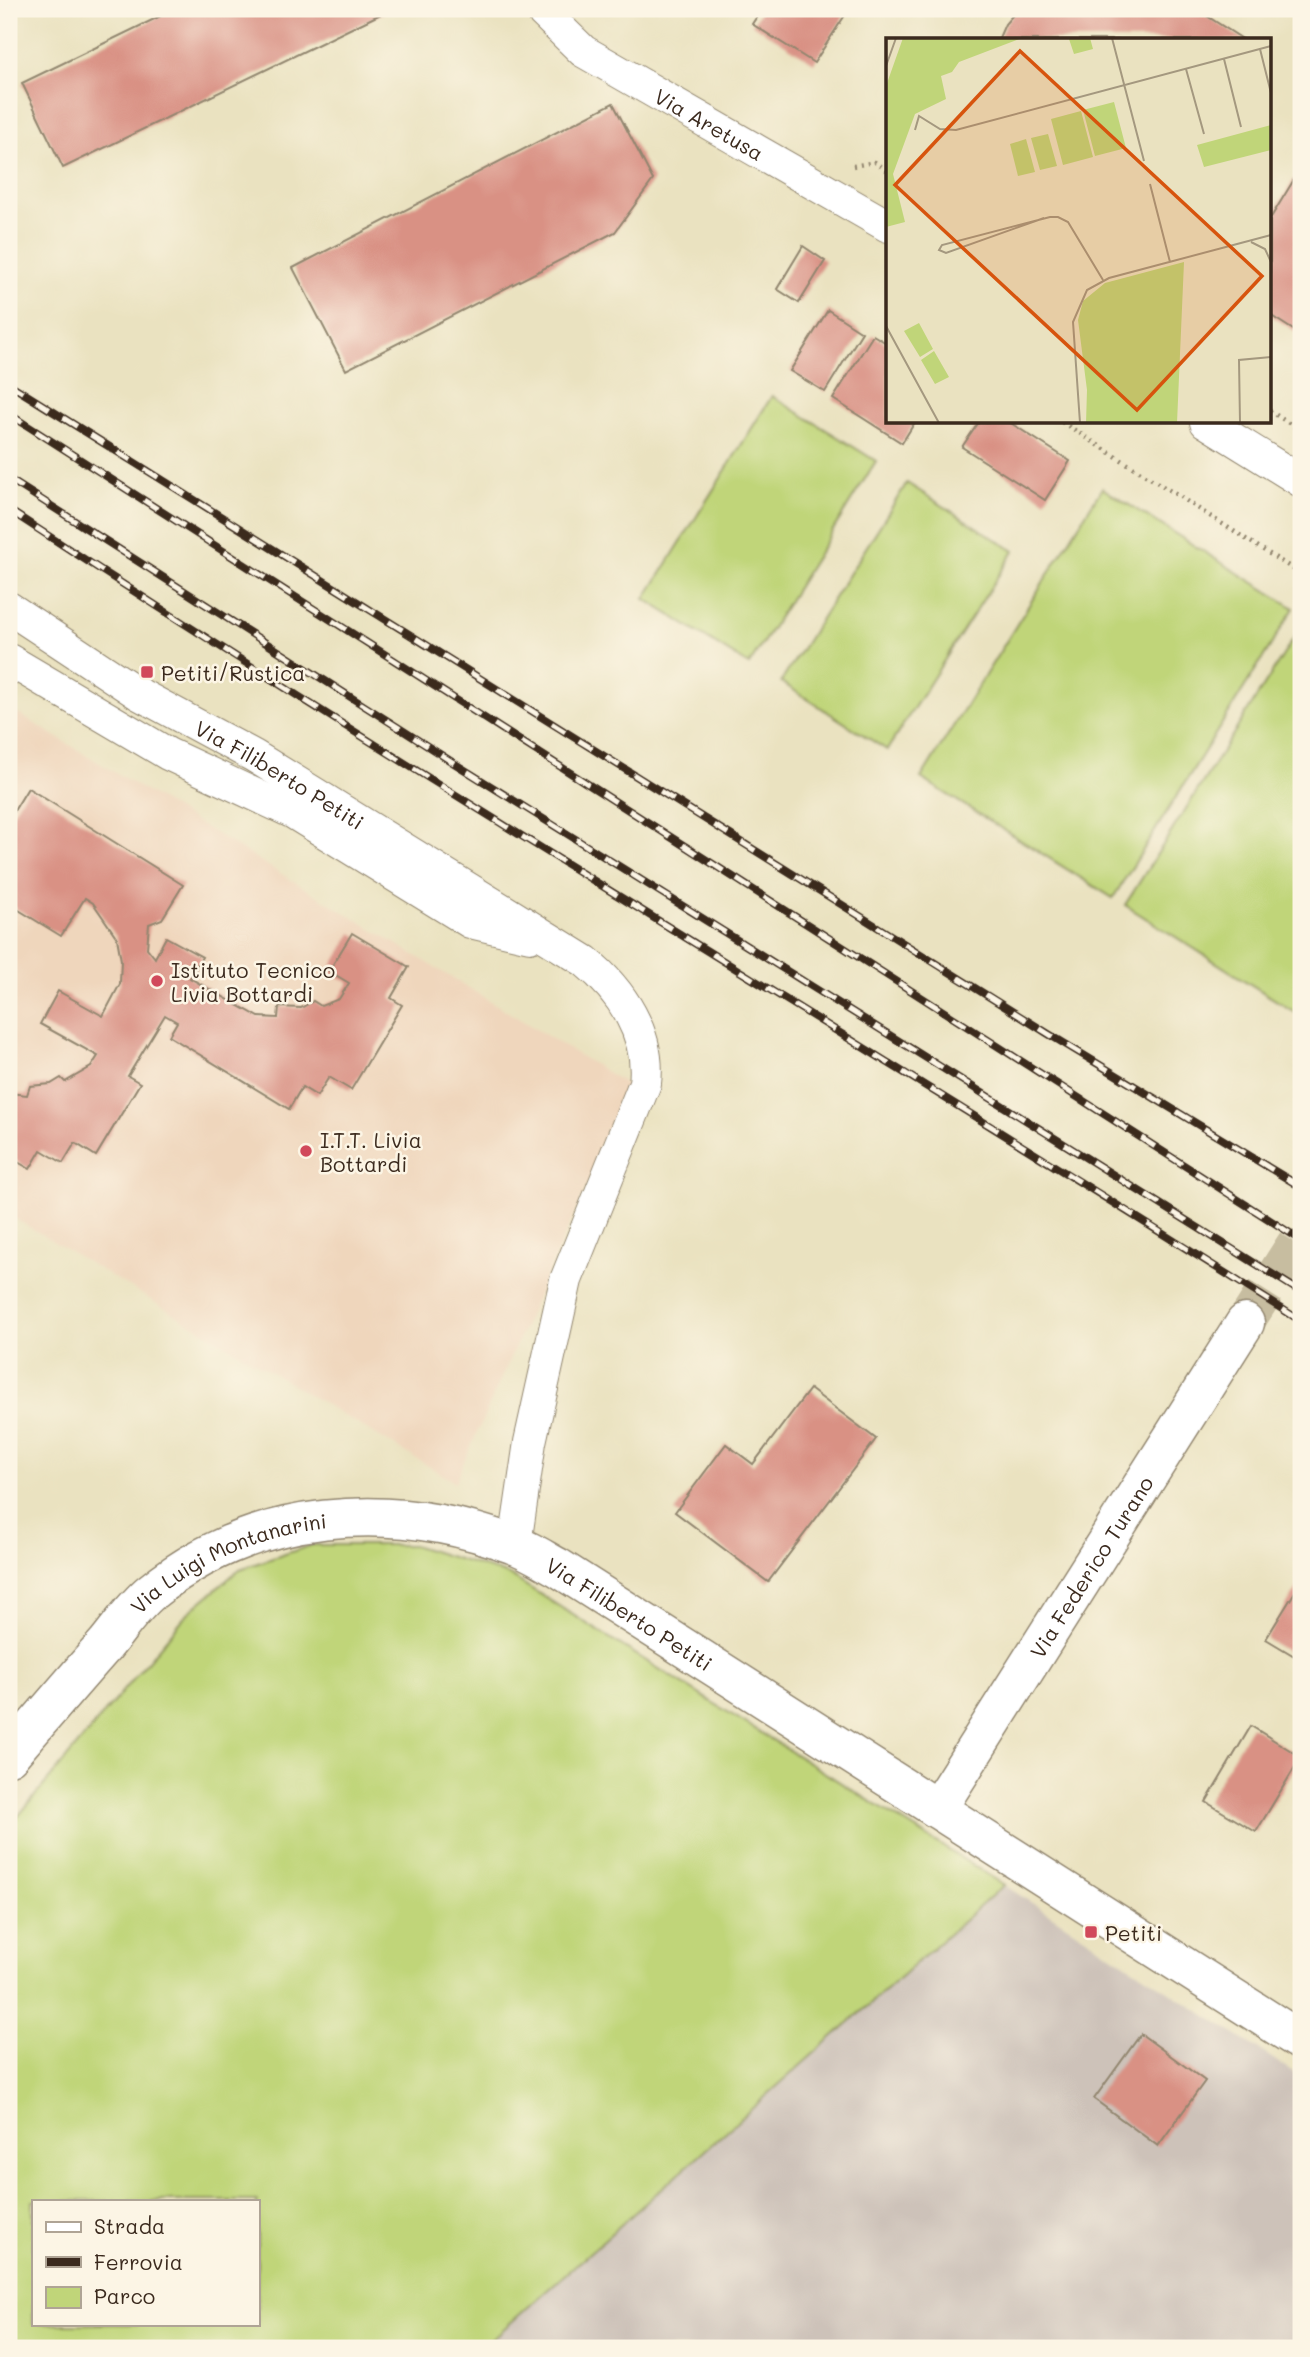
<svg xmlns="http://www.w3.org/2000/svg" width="1310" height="2357" viewBox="0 0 1310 2357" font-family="Mali,sans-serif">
	<rect width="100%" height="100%" fill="#fcf5e5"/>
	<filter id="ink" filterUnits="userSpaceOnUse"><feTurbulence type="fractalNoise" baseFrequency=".0143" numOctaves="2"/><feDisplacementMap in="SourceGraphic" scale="14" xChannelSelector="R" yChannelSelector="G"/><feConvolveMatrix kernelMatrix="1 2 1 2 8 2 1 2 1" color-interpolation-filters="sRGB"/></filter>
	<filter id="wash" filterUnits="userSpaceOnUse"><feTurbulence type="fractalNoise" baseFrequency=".00686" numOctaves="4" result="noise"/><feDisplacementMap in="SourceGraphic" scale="28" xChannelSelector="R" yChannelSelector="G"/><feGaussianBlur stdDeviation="1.57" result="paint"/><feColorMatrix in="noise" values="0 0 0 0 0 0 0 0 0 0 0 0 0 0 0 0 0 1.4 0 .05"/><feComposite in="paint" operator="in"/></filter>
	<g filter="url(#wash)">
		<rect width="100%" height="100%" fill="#eae2c0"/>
		<path fill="#efd6bc" d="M9 708 631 1087 455 1482 9 1215Z"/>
		<path fill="#cdc2b9" d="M1004 1885 1301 2077V2348H481Z"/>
		<path fill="#c0d579" stroke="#7e804c" stroke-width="2" fill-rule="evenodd" d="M772 396 876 461 749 665 645 599Z
			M907 483 1014 551 887 750 781 682Z
			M1102 488 1294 608 1113 898 921 778Z
			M1301 627V1016L1125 905Z
			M312 1545H413L509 1575 1004 1885 482 2348H9V1827L188 1613 240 1569ZM257 2201V2324H33V2201Z"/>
		<g id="blocks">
			<path fill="#d99184" d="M175 9H391L63 168 22 83Z
				M762 9H849L814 63 752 24Z
				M1018 9H1196L1244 40H998L1005 24Z
				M613 103 653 180 615 232 346 370 293 268Z
				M1301 168V335L1270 315V219Z
				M803 246 825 261 799 303 777 289Z
				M828 310 862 332 825 392 790 371Z
				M873 335 888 344V422H915L902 443 833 399Z
				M979 422H1009L1070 461 1045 500 962 447Z
				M28 788 183 885 162 919 149 924 147 948 155 958 166 937 202 957 190 978 259 1017 278 1018 279 1007 301 1008 313 1001 321 1006 339 999 349 983 329 971 352 933 409 967 391 998 402 1005 351 1090 329 1077 317 1096 302 1087 289 1109 169 1036 177 1022 165 1015 128 1076 140 1083 96 1156 75 1143 63 1163 41 1150 30 1169 9 1157V1093L27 1095 30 1086 51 1084 61 1078 65 1082 91 1067 98 1056 40 1024 58 991 103 1016 120 984 121 960 117 938 93 903 85 898 61 936 9 904V819Z
				M810 1389 876 1439 768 1582 675 1512 726 1444 753 1464Z
				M1301 1582V1660L1266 1639Z
				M1251 1726 1301 1757 1256 1832 1206 1802Z
				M1141 2034 1205 2081 1158 2146 1094 2099Z"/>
		</g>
	</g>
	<g filter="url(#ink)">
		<use href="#blocks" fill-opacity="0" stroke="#92866f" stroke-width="2"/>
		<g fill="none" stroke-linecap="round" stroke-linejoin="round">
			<path stroke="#c7bda0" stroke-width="38" stroke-dasharray="38 19" stroke-linecap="butt" d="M1245 1323 1301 1235"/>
			<defs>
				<g id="minor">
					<path id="s1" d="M540 9 583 51 888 226"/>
					<path d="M1206 422 1301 481"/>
					<path id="s2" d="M9 608 139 694 254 756 585 961C621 990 651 1035 645 1083L566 1280 530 1442 515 1544"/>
					<path d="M9 660 168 754 292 812 470 922 530 936"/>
				</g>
				<g id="tertiary">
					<path id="s3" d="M9 1756C41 1719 73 1681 106 1644 120 1627 134 1606 151 1592 254 1508 391 1499 512 1544 528 1549 544 1560 559 1568L1301 2041"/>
					<path id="s4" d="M937 1809 1245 1323"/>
				</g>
			</defs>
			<use href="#minor" stroke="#92866f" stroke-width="34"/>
			<use href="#tertiary" stroke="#92866f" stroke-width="41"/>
			<path stroke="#92866f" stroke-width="4.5" stroke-dasharray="2 5" stroke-linecap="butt" d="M853 166 875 162 888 171
				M1270 411 1301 431
				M1062 422 1301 574"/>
			<use href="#minor" stroke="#fff" stroke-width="32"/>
			<use href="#tertiary" stroke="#fff" stroke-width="38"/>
			<defs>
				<path id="rail" d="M9 384 1047 1033 1301 1187
					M9 414 1301 1240
					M9 479 457 765 1301 1292
					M9 510C434 789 872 1048 1301 1321"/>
			</defs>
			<use href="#rail" stroke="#3b2a1e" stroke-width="8"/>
			<use href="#rail" stroke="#fcf5e5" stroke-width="5" stroke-dasharray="16" stroke-linecap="butt"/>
		</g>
	</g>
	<g fill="#d1495b" stroke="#fcf5e5" stroke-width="2.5">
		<rect x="140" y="665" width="14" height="14" rx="3.5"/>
		<circle cx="157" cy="981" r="7"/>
		<circle cx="306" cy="1151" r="7"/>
		<rect x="1084" y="1925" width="14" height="14" rx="3.5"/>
	</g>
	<g text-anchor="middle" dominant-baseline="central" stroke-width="5" stroke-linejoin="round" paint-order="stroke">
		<g font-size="21" fill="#3b2a1e" stroke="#fcf5e5">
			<text stroke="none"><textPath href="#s1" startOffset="206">Via Aretusa</textPath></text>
			<text stroke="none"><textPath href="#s2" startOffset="318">Via Filiberto Petiti</textPath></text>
			<text stroke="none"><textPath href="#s4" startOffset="287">Via Federico Turano</textPath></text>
			<text stroke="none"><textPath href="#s3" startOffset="301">Via Luigi Montanarini</textPath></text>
			<text stroke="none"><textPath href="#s3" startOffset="735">Via Filiberto Petiti</textPath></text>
		</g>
		<g font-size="21" fill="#3b2a1e" stroke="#fcf5e5" text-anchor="start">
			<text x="161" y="672">Petiti/Rustica</text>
			<text x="171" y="969">Istituto Tecnico<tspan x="171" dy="24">Livia Bottardi</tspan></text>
			<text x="320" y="1139">I.T.T. Livia<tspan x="320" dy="24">Bottardi</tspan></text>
			<text x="1105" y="1932">Petiti</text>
		</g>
	</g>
	<g transform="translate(886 38)">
		<rect width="385" height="385" fill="#eae2c0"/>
		<path d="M17 0H136L73 24 66 34 55 38 60 61 29 76 7 136 19 184 0 189V48ZM204 0 207 11 188 16 183 1ZM228 64 240 110 209 118 197 72ZM195 73 207 119 177 127 165 81ZM385 87V112L318 129 311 107ZM162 96 171 128 154 132 145 100ZM140 101 149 134 132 138 124 106ZM298 224 291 385H200L201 352 192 282 197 263 219 245ZM33 285 47 311 34 319 18 293ZM48 313 63 339 49 346 35 322Z" fill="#c0d579"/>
		<path fill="none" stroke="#a4987f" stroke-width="2" d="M226 0 258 123M374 11 385 55M338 21 355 89M0 28 10 0M300 31 318 96M29 92 33 78 54 91 70 92 385 8M264 146 284 224M158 180 60 215 53 212 56 207 164 179H172L182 184 217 242M365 204 379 211 385 224M0 288 53 385M194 385 187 284 201 252 223 240 385 197M354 385 353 322 385 319"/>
		<path fill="#d7540e" fill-opacity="0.15" stroke="#d7540e" stroke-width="3.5" d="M134 13 376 238 251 372 9 147Z"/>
		<rect width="385" height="385" fill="none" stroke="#3b2a1e" stroke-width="3.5"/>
	</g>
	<rect width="1310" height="2357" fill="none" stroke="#fcf5e5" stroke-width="35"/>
	<rect x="32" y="2200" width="228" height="126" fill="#fcf5e5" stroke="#afa495" stroke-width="2"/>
	<rect x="46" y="2222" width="35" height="10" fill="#ffffff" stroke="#afa495" stroke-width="2"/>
	<text x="94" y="2234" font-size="21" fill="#3b2a1e">Strada</text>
	<rect x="46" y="2257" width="35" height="10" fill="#3b2a1e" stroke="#afa495" stroke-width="2"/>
	<text x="94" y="2270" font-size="21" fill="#3b2a1e">Ferrovia</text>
	<rect x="46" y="2287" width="35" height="21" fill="#c0d579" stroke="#afa495" stroke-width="2"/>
	<text x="94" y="2304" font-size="21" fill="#3b2a1e">Parco</text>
</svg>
